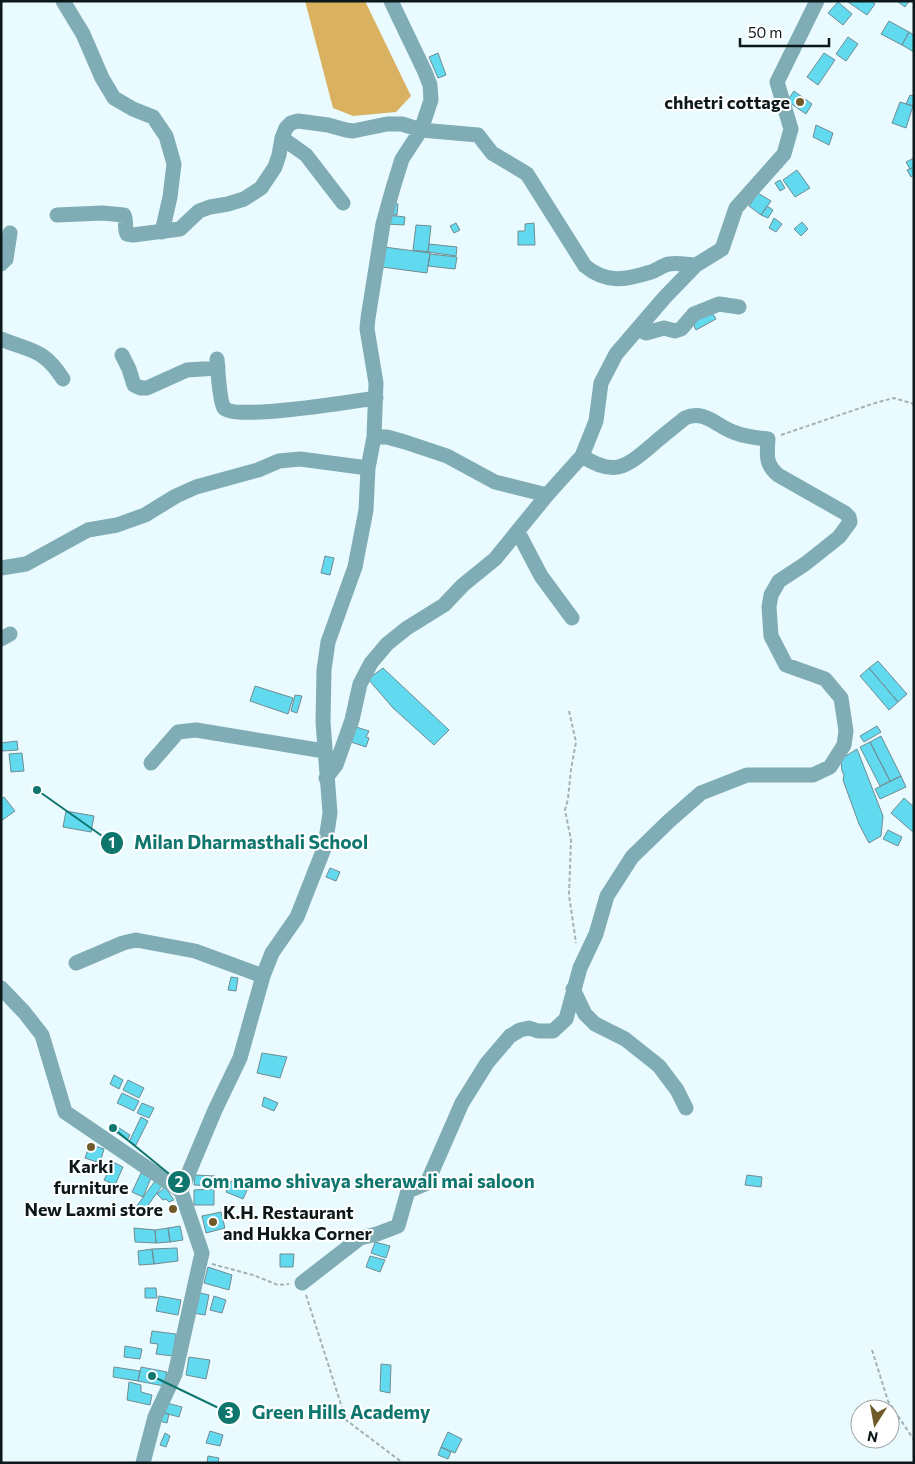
<svg xmlns="http://www.w3.org/2000/svg" width="915" height="1464" viewBox="0 0 915 1464" font-family="Commissioner,sans-serif">
	<rect width="100%" height="100%" fill="#e9fbff"/>
	<path fill="#dab160" d="M305 1H365L411 96 396 112 353 116 333 108Z"/>
	<path fill="#61d9ef" stroke="#708c92" d="M849 1H871L875 4 867 15 848 2Z
		M897 1H909L905 7Z
		M838 2 852 14 843 25 828 13Z
		M889 21 909 32 902 45 881 34Z
		M909 32 914 35V52L902 45Z
		M848 37 858 44 846 61 836 54Z
		M438 53 446 75 438 78 429 57Z
		M824 53 835 60 818 85 807 77Z
		M794 91 812 104 806 114 787 101Z
		M910 95 914 96 913 106 906 104Z
		M900 102 913 106 906 128 892 123Z
		M816 125 833 133 829 145 813 137Z
		M914 158V167L910 169 906 162Z
		M914 167V175L911 177 907 170Z
		M797 170 810 188 795 197 783 180Z
		M780 180 785 188 780 191 775 183Z
		M758 193 771 201 761 215 749 206Z
		M391 202 398 204 397 215 389 213Z
		M767 206 773 210 768 218 761 215Z
		M388 215 405 217 404 225 387 224Z
		M774 218 782 224 776 232 769 228Z
		M802 222 808 229 801 236 794 229Z
		M456 223 460 230 454 233 450 226Z
		M534 223 535 245H518V231H525V224Z
		M416 225 431 226 428 252 413 250Z
		M429 244 457 247 456 256 428 252Z
		M384 247 430 253 427 273 382 267Z
		M430 254 457 257 455 269 428 266Z
		M711 311 716 319 696 330 692 321Z
		M325 556 334 558 330 575 321 573Z
		M878 661 907 694 898 702 869 668Z
		M383 668 449 730 434 745 393 708 368 679Z
		M869 668 898 702 889 710 860 676Z
		M255 686 293 698 288 714 250 701Z
		M295 695 302 696 297 713 291 711Z
		M353 726 369 731 366 737 369 738 366 747 348 741Z
		M877 726 881 732 864 742 860 736Z
		M881 736 901 776 890 781 870 742Z
		M17 741 18 750 2 751 1 743Z
		M870 742 890 781 880 786 860 747Z
		M857 749 883 816 881 836 869 843 859 824 843 780 844 775 842 771 841 759Z
		M22 753 24 771 11 772 9 754Z
		M901 776 906 787 880 799 875 789Z
		M4 797 15 811 1 821V799Z
		M904 798 914 807V833L891 813Z
		M66 811 94 816 91 832 63 827Z
		M888 830 902 837 898 846 883 839Z
		M330 868 340 872 336 881 326 877Z
		M231 977 238 978 236 991 228 990Z
		M262 1053 287 1057 280 1078 257 1073Z
		M114 1075 123 1080 119 1089 110 1084Z
		M128 1080 144 1088 139 1098 123 1090Z
		M122 1093 139 1101 134 1111 117 1103Z
		M264 1097 278 1103 274 1111 262 1106Z
		M142 1103 154 1108 149 1118 137 1113Z
		M141 1117 148 1121 136 1145 129 1142Z
		M113 1124 130 1135 127 1140 111 1129Z
		M90 1144 104 1149 100 1163 85 1158Z
		M113 1162 123 1167 115 1185 104 1180Z
		M141 1173 151 1178 143 1197 132 1192Z
		M195 1175 215 1176V1186L194 1185Z
		M747 1175 762 1177 761 1187 745 1185Z
		M155 1181 162 1186 143 1212 136 1207Z
		M231 1181 248 1188 243 1199 226 1192Z
		M165 1187 174 1200 169 1202 166 1199 163 1200 157 1194Z
		M214 1189V1205H194V1190Z
		M221 1212 225 1228 206 1233 202 1216Z
		M180 1226 183 1240 170 1242 168 1228Z
		M134 1228 155 1230 156 1243 135 1242Z
		M168 1228 170 1242 156 1243 155 1230Z
		M375 1242 390 1246 386 1258 371 1253Z
		M177 1248 178 1261 154 1264 152 1249Z
		M152 1249 154 1264 139 1265 138 1251Z
		M280 1254H294L293 1267H280Z
		M370 1256 385 1260 380 1272 366 1267Z
		M208 1267 232 1275 229 1290 204 1283Z
		M145 1288H156L157 1298H145Z
		M196 1292 209 1295 205 1315 193 1313Z
		M159 1296 181 1300 178 1315 156 1311Z
		M214 1296 226 1300 222 1313 210 1310Z
		M152 1331 176 1334 173 1356 156 1354 158 1344 150 1343Z
		M125 1346 142 1349 140 1359 124 1357Z
		M189 1357 210 1360 206 1379 186 1375Z
		M381 1364 391 1365 390 1393 380 1391Z
		M114 1367 140 1371 138 1381 113 1377Z
		M141 1367 167 1372 164 1386 138 1381Z
		M129 1382 141 1385V1392L152 1395 150 1405 127 1400Z
		M167 1403 182 1407 179 1417 164 1413Z
		M161 1412 169 1414 167 1423 159 1421Z
		M210 1431 223 1435 220 1446 206 1443Z
		M448 1432 462 1439 455 1453 441 1447Z
		M165 1433 170 1436 166 1447 160 1445Z
		M441 1447 451 1452 448 1459 438 1455Z
		M208 1456 219 1458 218 1463H207Z"/>
	<g fill="none" stroke-linecap="round" stroke-linejoin="round">
		<path stroke="#a2b2b5" stroke-width="2" stroke-dasharray="4 2.5" stroke-linecap="butt" d="M781 435 875 403 894 398 914 404
			M569 711 576 742 571 769 568 799 565 810 571 840 569 895 576 943
			M212 1264 253 1275 278 1285 289 1284
			M306 1295 346 1420 403 1463
			M872 1350 888 1401 914 1440"/>
		<path stroke="#7facb5" stroke-width="15" d="M63 1 83 34 102 78 114 98 133 109 153 117 166 136 174 164 170 197 162 232
			M282 138 306 155 343 203
			M57 215 102 213 124 215C127 221 124 228 127 234L133 235 180 229 199 211 210 207 228 204 244 199 261 188 275 167 279 155 282 138 286 128 291 123 298 121 328 125 346 130 353 131 387 124H402L421 130 478 135 492 153 527 174 585 266C607 284 625 280 651 272 657 270 663 265 669 264 677 262 688 265 696 265
			M1 264 6 259 10 233
			M638 329 646 333 664 328 675 331 681 329 694 314 719 304 739 307
			M1 339C32 352 43 348 63 379
			M122 355 129 369 134 385 141 388H147L187 370 218 368
			M217 359C218 369 219 400 224 408 233 421 356 401 376 398
			M374 437H387L405 442 447 456 495 482 547 495
			M518 532 541 576 572 618
			M1 568 26 564 88 530 117 525 145 515 176 496 196 487 258 470 279 461 300 459 368 468
			M1 639 10 634
			M151 763 178 732 196 730 324 751
			M326 778 336 765 352 720 360 684 371 663 387 644 407 628 444 605 463 585 495 559 547 495 582 456 596 421 601 383 616 354 665 297 696 265 722 249 736 208 784 154 791 129 777 82 817 1
			M76 963 123 943 136 940 195 951 263 976
			M1 988 24 1012 42 1035 65 1112 181 1191 202 1253 175 1374 155 1417 143 1463
			M573 989 585 1014 595 1024 625 1039 659 1066 677 1090 686 1108
			M181 1191 215 1110 240 1058 263 976 272 953 297 917 325 846 330 813 323 722 324 670 328 642 355 567 366 510 368 468 374 437 376 383 367 329 368 318 383 224 393 188 402 159 421 130 431 100 430 85 425 72 391 1
			M302 1283 360 1238 377 1234 398 1226 408 1191 427 1183 462 1103 487 1063 510 1036 520 1030 529 1028 538 1031H553L566 1019 580 968 596 934 607 896 632 857 669 821 701 793 747 775H813L830 767 844 745 846 731 841 698 825 679 786 665 771 636 769 607 771 595 779 581 805 564 839 537 850 522 849 517 845 513 778 475C765 464 767 455 768 439 757 438 746 437 736 433 717 427 705 409 685 418 674 427 662 436 651 446 626 467 614 477 582 456"/>
	</g>
	<g fill="#715a2a" stroke="#fff" stroke-width="2">
		<circle cx="800" cy="102" r="5"/>
		<circle cx="91" cy="1147" r="5"/>
		<circle cx="173" cy="1209" r="5"/>
		<circle cx="213" cy="1222" r="5"/>
	</g>
	<g text-anchor="middle" dominant-baseline="central" stroke-width="4" stroke-linejoin="round" paint-order="stroke">
		<g font-size="18" font-weight="bold" fill="#0d181a" stroke="#fff" text-anchor="end">
			<text x="790" y="102">chhetri cottage</text>
			<text x="91" y="1166" text-anchor="middle">Karki<tspan x="91" dy="21">furniture</tspan></text>
			<text x="163" y="1209">New Laxmi store</text>
			<text x="223" y="1212" text-anchor="start">K.H. Restaurant<tspan x="223" dy="21">and Hukka Corner</tspan></text>
		</g>
	</g>
	<path fill="none" stroke="#0f766e" stroke-width="2" d="M37 790L112 843M113 1128L179 1182M152 1376L229 1413"/>
	<g fill="#0f766e" stroke="#fff" stroke-width="2">
		<circle cx="37" cy="790" r="5"/>
		<circle cx="113" cy="1128" r="5"/>
		<circle cx="152" cy="1376" r="5"/>
		<circle cx="112" cy="843" r="12"/>
		<circle cx="179" cy="1182" r="12"/>
		<circle cx="229" cy="1413" r="12"/>
	</g>
	<g font-size="15" text-anchor="middle" font-weight="bold" fill="#fff">
		<text x="112" y="848">1</text>
		<text x="179" y="1187">2</text>
		<text x="229" y="1418">3</text>
	</g>
	<g font-size="19" text-anchor="middle" font-weight="bold" fill="#0f766e" stroke="#fff" stroke-width="4" stroke-linejoin="round" paint-order="stroke">
		<text x="251" y="849">Milan Dharmasthali School</text>
		<text x="368" y="1188">om namo shivaya sherawali mai saloon</text>
		<text x="341" y="1419">Green Hills Academy</text>
	</g>
	<rect width="915" height="1464" fill="none" stroke="#0d181a" stroke-width="5"/>
	<g transform="translate(875 1424) rotate(191)"><circle r="24" fill="#ffffff" stroke="#9ea3a3"/>
	<path d="M0-4L9 19L0 12L-9 19Z" fill="#715a2a"/>
	<text y="-8" font-size="14" font-weight="bold" text-anchor="middle" fill="#0d181a">N</text>
	</g>
	<path d="M740 38v8h89v-8" fill="none" stroke="#0d181a" stroke-width="2.5"/>
	<text x="748" y="38" font-size="15" fill="#0d181a" stroke="#ffffff" stroke-width="4" paint-order="stroke">50 m</text>
</svg>
